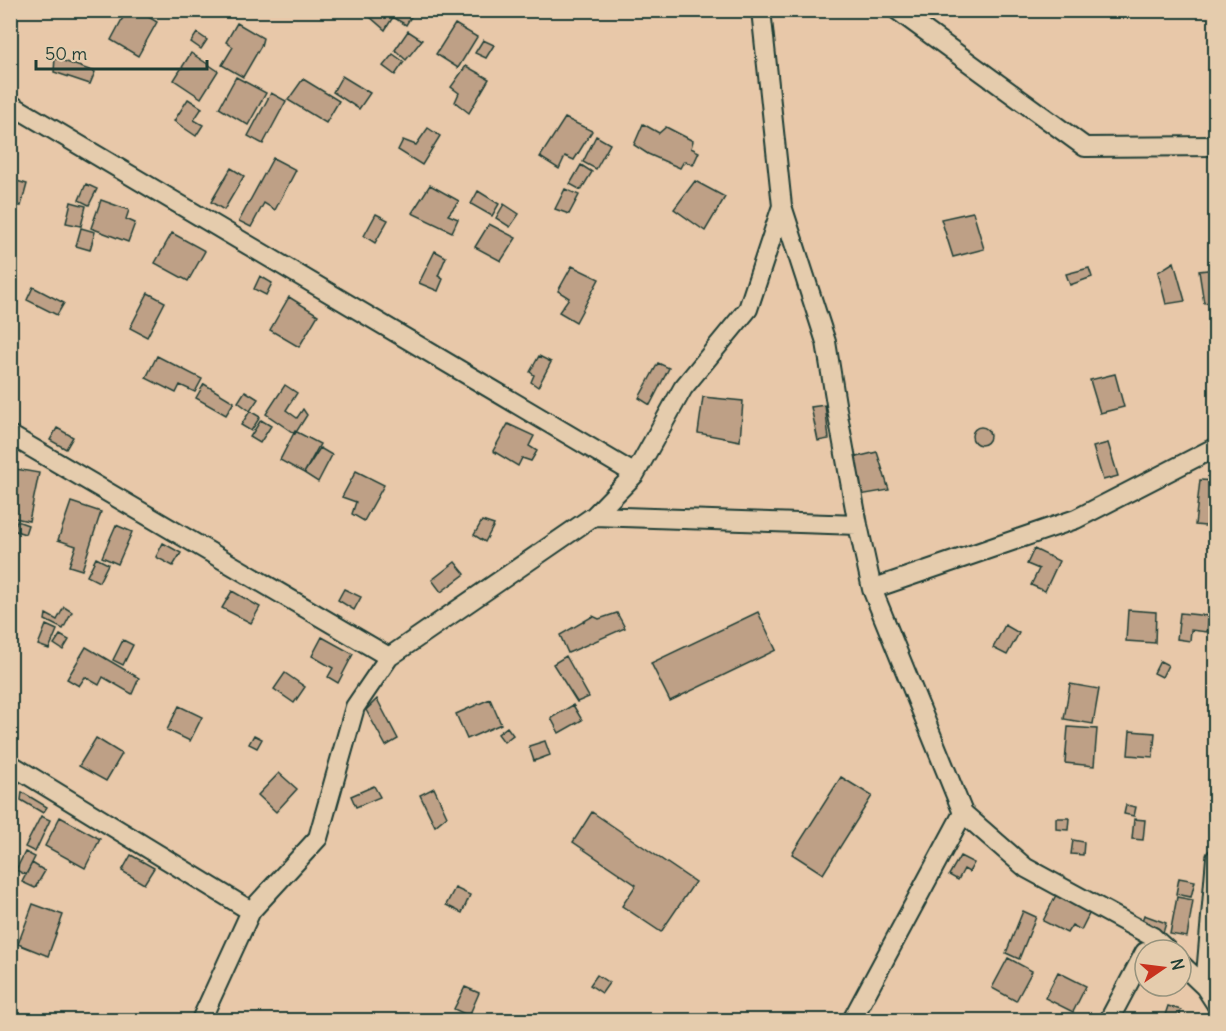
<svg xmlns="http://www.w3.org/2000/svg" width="1226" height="1031" viewBox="0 0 1226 1031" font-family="Delius,sans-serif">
	<rect width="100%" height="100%" fill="#e8c8a9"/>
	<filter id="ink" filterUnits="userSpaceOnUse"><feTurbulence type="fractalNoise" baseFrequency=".0167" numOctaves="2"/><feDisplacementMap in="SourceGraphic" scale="12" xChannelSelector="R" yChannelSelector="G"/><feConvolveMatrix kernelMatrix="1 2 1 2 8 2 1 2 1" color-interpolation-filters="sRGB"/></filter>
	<g filter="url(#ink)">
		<path fill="#bea086" stroke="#1f3d34" stroke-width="1.5" d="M127 10H137L157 22 138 56 111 40Z
			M373 10H415L406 25 393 17 385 30 369 16Z
			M237 23 263 38 261 46 243 77 222 65 233 47 226 42Z
			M455 24 477 37 458 68 436 54Z
			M408 31 422 40 406 60 395 50Z
			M197 33 207 40 201 49 191 42Z
			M483 40 494 45 486 58 475 53Z
			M191 53 218 71 201 98 174 80Z
			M393 54 404 62 395 75 383 66Z
			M55 58 95 72 90 84 54 72Z
			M466 66 489 79 469 113 455 102 459 93 451 87Z
			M342 76 370 93 359 109 333 92Z
			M236 77 266 93 248 125 219 108Z
			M303 79 339 101 326 123 288 100Z
			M271 93 286 101 263 144 248 136Z
			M188 99 202 108 194 120 203 125 196 136 174 121Z
			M565 118 592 131 574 160 565 156 559 169 540 157Z
			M643 124 659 133 666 127 693 141 691 148 699 152 693 165 684 161 680 168 648 154 634 145Z
			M428 128 440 136 422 165 398 150 403 140 416 145Z
			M596 136 610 144 596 169 583 162Z
			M273 158 296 170 275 210 264 203 251 227 239 221Z
			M581 165 592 172 581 190 570 184Z
			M231 168 244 176 224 210 211 202Z
			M10 179 27 184 21 206 14 204 10 218Z
			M695 181 725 197 705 231 674 209Z
			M86 184 97 189 89 205 79 200Z
			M430 185 459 201 448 215 458 219 452 232 412 213Z
			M565 189 579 195 569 214 555 209Z
			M478 191 499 204 492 216 471 204Z
			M101 200 129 210 126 219 135 223 128 242 91 228Z
			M71 202 86 206 81 226 66 223Z
			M504 204 519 214 510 227 496 218Z
			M973 212 984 249 953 257 941 219Z
			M376 214 388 220 375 243 364 236Z
			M489 224 516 238 501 261 475 247Z
			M81 228 95 232 90 250 76 246Z
			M172 233 205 251 188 281 155 263Z
			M435 251 446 257 438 276 443 279 438 291 419 283Z
			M1174 262 1185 301 1166 304 1158 272Z
			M572 266 599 279 576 322 559 312 569 298 558 291Z
			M1089 268 1092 277 1070 285 1066 274Z
			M1216 269V301L1204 303 1199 271Z
			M260 276 272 283 266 295 254 289Z
			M33 287 64 303 57 315 27 300Z
			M148 293 165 302 147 337 130 328Z
			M289 297 318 315 299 347 270 330Z
			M157 356 202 379 195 392 180 385 176 393 146 378Z
			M539 356 551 362 538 387 531 382 534 375 530 372Z
			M658 363 669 368 650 405 639 398Z
			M1115 374 1124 407 1100 413 1090 380Z
			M204 384 234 402 226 415 196 398Z
			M285 385 297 393 286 410 297 418 303 409 307 415 295 434 266 414Z
			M245 391 258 399 250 411 238 402Z
			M703 397 743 401 740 441 698 433Z
			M825 405 829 439 818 441 811 407Z
			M250 411 260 417 251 431 241 425Z
			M261 420 271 426 260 443 250 437Z
			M508 424 534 436 529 446 537 451 531 461 522 458 518 466 493 451Z
			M972 436a9 9 0 1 1 18 0a9 9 0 1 1-18 0Z
			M57 428 73 437 66 449 50 440Z
			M295 431 320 444 304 473 280 460Z
			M1108 443 1118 476 1103 480 1093 447Z
			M320 448 332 455 318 482 304 473Z
			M877 452 889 490 860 495 852 458Z
			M10 468 39 473 29 521 10 517 13 502 10 501Z
			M356 471 384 485 364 521 352 514 356 502 342 497Z
			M1200 480 1216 481V527L1195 525Z
			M71 502 101 512 82 570 69 566 76 546 58 540Z
			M17 521 28 525 25 534 13 530Z
			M482 521 494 525 485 542 474 535Z
			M116 525 132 532 118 564 102 557Z
			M163 543 181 553 173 566 156 557Z
			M1034 549 1059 561 1045 591 1031 585 1039 569 1027 564Z
			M96 558 108 564 99 582 87 576Z
			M455 562 465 574 441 592 432 580Z
			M344 589 361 597 354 610 338 600Z
			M232 591 260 607 251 623 222 608Z
			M64 607 72 612 63 629 45 620 46 614 57 620Z
			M1128 610 1156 612 1155 643 1126 641Z
			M758 612 776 650 670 701 651 663Z
			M617 613 625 628 568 653 560 635 593 616 599 619Z
			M1180 613 1209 616 1207 632 1191 630 1190 641 1177 639Z
			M46 625 57 630 49 649 38 645Z
			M1005 625 1019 633 1007 655 993 648Z
			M60 635 69 640 63 650 54 644Z
			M322 637 353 654 338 683 328 677 333 668 312 656Z
			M123 640 133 645 123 665 113 660Z
			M86 647 139 678 132 694 103 677 99 685 85 677 79 686 67 679Z
			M566 656 589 697 577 702 553 664Z
			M1160 661 1168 665 1162 677 1154 673Z
			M285 673 305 687 294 703 274 689Z
			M1070 684 1099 689 1093 724 1064 719Z
			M377 699 398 739 386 746 366 710Z
			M490 699 501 724 467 739 456 714Z
			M573 705 582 720 559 733 551 718Z
			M179 706 202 717 190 741 167 730Z
			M507 727 513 735 504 742 498 734Z
			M1068 727 1097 729 1094 766 1065 763Z
			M1130 731 1155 733 1153 757 1128 755Z
			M254 735 262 739 257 748 249 744Z
			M96 738 122 754 106 781 79 766Z
			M545 741 550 755 534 761 529 746Z
			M279 773 297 789 276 812 258 795Z
			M841 777 872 796 823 874 792 854Z
			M374 786 380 797 356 807 351 796Z
			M434 788 447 816 435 826 420 795Z
			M22 792 47 807 43 813 21 800Z
			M1126 805 1136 807 1134 816 1124 814Z
			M592 812 695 882 661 932 622 906 636 885 573 842Z
			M41 816 50 820 35 852 25 847Z
			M60 817 100 839 85 868 45 846Z
			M1056 818H1069L1068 830 1056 829Z
			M1134 819 1145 820 1143 840 1132 839Z
			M1073 840 1084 842 1083 855 1071 854Z
			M25 852 35 857 26 875 16 870Z
			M131 855 154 868 144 884 122 871Z
			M960 856 974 863 969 872 964 869 958 880 949 875Z
			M32 863 45 871 35 888 22 882Z
			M1179 878 1195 881 1191 897 1176 894Z
			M455 888 470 895 462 913 446 905Z
			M1056 895 1090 912 1081 930 1072 925 1067 933 1043 921Z
			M1177 897 1193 900 1187 937 1170 934Z
			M33 904 63 915 48 956 18 944Z
			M1023 911 1036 917 1019 959 1006 953Z
			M1144 915 1166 923 1163 933 1141 924Z
			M1008 958 1032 971 1016 1001 992 988Z
			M1058 972 1086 986 1073 1012 1045 998Z
			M597 975 609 983 602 993 590 985Z
			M465 987 479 993 469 1016 454 1009Z
			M1168 1006 1181 1010 1178 1019 1165 1015Z"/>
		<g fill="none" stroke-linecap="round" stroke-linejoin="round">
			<defs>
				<path id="minor" d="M897 10 1085 147 1216 146
					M10 104 635 474
					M782 206 826 342 837 410 858 525 872 589 963 813 852 1020
					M10 435 389 657
					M594 516 858 525
					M872 589 1076 519 1216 447
					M10 764 251 911
					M963 813 1026 868 1153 937 1167 950
					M1216 858 1205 987 1216 1004
					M1181 964 1205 987
					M201 1020 251 911 318 838 355 707 389 657 594 516 635 474 683 388 748 309 782 206 761 10
					M1109 1020 1145 952"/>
			</defs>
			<use href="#minor" stroke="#1f3d34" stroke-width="22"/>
			<use href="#minor" stroke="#e5ccad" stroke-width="18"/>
		</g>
	</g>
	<rect width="1226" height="1031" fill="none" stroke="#e5ccad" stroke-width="36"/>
	<rect x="18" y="18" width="1190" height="995" fill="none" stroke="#1f3d34" stroke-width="2" filter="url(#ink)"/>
	<g transform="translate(1163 968) rotate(76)"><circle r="28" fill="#e5ccad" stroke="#96937d" stroke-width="1.5"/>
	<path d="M0-4.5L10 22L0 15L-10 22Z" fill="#c8321e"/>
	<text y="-9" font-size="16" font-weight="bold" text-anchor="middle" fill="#1f3d34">N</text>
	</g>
	<path d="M36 60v9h171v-9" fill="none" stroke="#1f3d34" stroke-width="3"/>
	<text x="45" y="60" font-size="18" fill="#1f3d34" stroke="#e5ccad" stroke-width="4.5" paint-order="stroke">50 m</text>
</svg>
